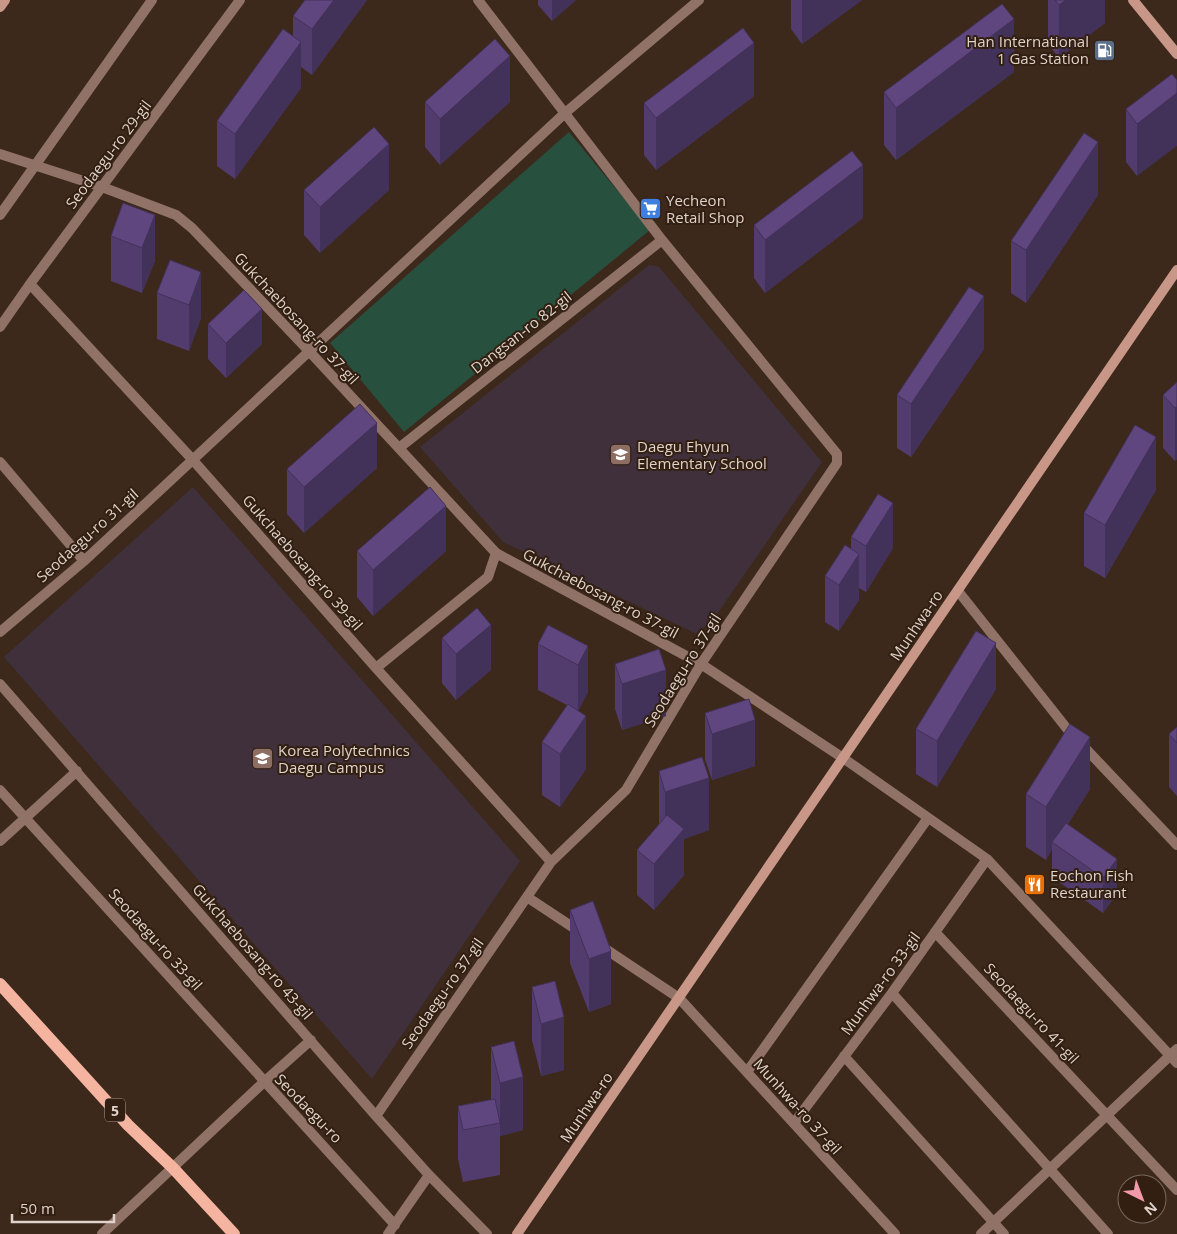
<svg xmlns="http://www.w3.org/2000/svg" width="1177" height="1234" viewBox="0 0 1177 1234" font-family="'Open Sans',sans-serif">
	<rect width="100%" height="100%" fill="#3c291c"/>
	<path fill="#3f303c" d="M649 265 659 267 822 462 715 617 697 634 503 542 420 447Z
		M193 487 520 861 372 1079 4 657Z"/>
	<path fill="#27513e" d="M569 132 650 230 404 432 330 343Z"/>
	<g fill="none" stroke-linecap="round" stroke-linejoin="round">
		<path stroke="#907267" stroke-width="10" d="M0 154 102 187 176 215 192 228 309 351 496 553 701 664 843 758 987 859 1177 1063
			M0 215 152 0
			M30 284 192 459 376 668 551 862
			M0 327 30 284 240 0
			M399 448 662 240
			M0 462 84 561
			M958 591 1068 730 1177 845
			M0 632 84 561 565 113 699 0
			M376 668 488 577 496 553
			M0 684 376 1116 429 1175 487 1234
			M0 790 395 1225
			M0 841 77 771
			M527 897 580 932
			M935 932 1177 1190
			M601 946 679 998 895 1234
			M892 993 1108 1234
			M844 1056 1004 1234
			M747 1072 928 818
			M376 1116 551 862 626 790 701 664 837 463V454L662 240 478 0
			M794 1123 892 993 987 859
			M102 1234 265 1081 311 1040
			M388 1234 429 1175
			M981 1234 1177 1049"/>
		<path stroke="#c89787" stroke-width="10" d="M1133 0 1177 54
			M0 7 5 0
			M517 1234 1177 270"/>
		<path stroke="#f4b4a0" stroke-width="12" d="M0 984 128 1125 173 1168 234 1234"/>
	</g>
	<path fill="#523c6d" d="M367 0 312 75 301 67V88L235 179 217 166V121L293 37V16Z
		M538 0H576L552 21 538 5Z
		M791 0H862L802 44 791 29Z
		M1048 0H1105V23L1059 58 1048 44Z
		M1014 72 896 160 884 145V92Z
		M1172 74 1137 176 1126 162V109Z
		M754 96 656 170 644 155V103Z
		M425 102H510L440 165 425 147Z
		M304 190H389L320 253 304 235Z
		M1098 195 1026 303 1011 293V241Z
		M123 203 155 261 142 293 111 281V236Z
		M863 218 765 293 754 278V225Z
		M170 260 201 318 189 351 157 339V293Z
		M208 324 262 344 226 378 208 359Z
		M984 349 911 457 897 448V395Z
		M1177 382V459L1175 461 1163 448V395Z
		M377 468 304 533 287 514V469Z
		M1156 490 1105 578 1084 566V513Z
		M851 537 893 548 866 592 859 588V600L839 631 825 622V576L851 548Z
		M357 551H446L373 616 357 597Z
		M442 638 491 670 456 700 442 683Z
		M538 644 588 646V692L578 711 586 769 560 807 542 795V742L567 705 538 690Z
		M615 664 666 716 622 730 615 709Z
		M996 689 937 787 916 774V729Z
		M705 713 755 766 712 780 705 759Z
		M1177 727V796L1169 787V734Z
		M659 771 709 830 684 839V875L654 910 637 895V850L659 825Z
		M1090 789 1068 824 1117 894 1103 913 1052 877V849L1046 860 1026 847V794Z
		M570 910 611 1004 589 1012 570 963Z
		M532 987 564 1070 541 1076 532 1040Z
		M491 1047 523 1130 500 1136V1134V1175L463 1182 458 1159V1106L491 1100Z"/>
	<path fill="#423159" d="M334 0H367L312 75V29Z
		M552 0H576L552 21Z
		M802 0H862L802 44Z
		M1066 0H1105V23L1059 58V5Z
		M1014 19V72L896 160V108Z
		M301 42V88L235 179V134Z
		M754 43V96L656 170V118Z
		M510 56V102L440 165V119Z
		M1177 93V146L1137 176V124Z
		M1098 142V195L1026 303V250Z
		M389 144V190L320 253V207Z
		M863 165V218L765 293V240Z
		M155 215V261L142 293V248Z
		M201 272V318L189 351V305Z
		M984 296V349L911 457V404Z
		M262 309V344L226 378V343Z
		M1177 407V459L1175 461V408Z
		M377 423V468L304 533V487Z
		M1156 437V490L1105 578V525Z
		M893 503V548L866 592V546Z
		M446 506V551L373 616V570Z
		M859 554V600L839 631V585Z
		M491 625V670L456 700V654Z
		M996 643V689L937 787V741Z
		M588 646V692L578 711V665Z
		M666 670V716L622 730V684Z
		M586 716V769L560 807V754Z
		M755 720V766L712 780V734Z
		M1090 737V789L1055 844 1052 842V849L1046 860V807Z
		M709 778V830L684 839V875L654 910V864L665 845V792Z
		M1117 859V894L1103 913V878Z
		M611 951V1004L589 1012V959Z
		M564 1017V1070L541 1076V1024Z
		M523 1077V1130L500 1136V1083Z"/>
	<path fill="#5f467f" stroke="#423159" d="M305 0H334L312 29 293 16Z
		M1055 0H1066L1059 5Z
		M1002 4 1014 19 896 108 884 92Z
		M743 28 754 43 656 118 644 103Z
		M283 29 301 42 235 134 217 121Z
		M495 39 510 56 440 119 425 102Z
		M1172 74 1177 80V93L1137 124 1126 109Z
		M374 127 389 144 320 207 304 190Z
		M1084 133 1098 142 1026 250 1011 241Z
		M852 151 863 165 765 240 754 225Z
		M123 203 155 215 142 248 111 236Z
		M170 260 201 272 189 305 157 293Z
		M969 287 984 296 911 404 897 395Z
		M244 290 262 309 226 343 208 324Z
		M1177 382V407L1175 408 1163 395Z
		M360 404 377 423 304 487 287 469Z
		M1135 425 1156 437 1105 525 1084 513Z
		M430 487 446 506 373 570 357 551Z
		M878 494 893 503 866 546 851 537Z
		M845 545 859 554 839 585 825 576Z
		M477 608 491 625 456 654 442 638Z
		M548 625 588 646 578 665 538 644Z
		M976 631 996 643 937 741 916 729Z
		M659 649 666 670 622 684 615 664Z
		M749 699 755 720 712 734 705 713Z
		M568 704 586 716 560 754 542 742Z
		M1070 724 1090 737 1046 807 1026 794Z
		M1177 727V743L1169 734Z
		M702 757 709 778 665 792 659 771Z
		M667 815 684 829 654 864 637 850Z
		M1066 823 1117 859 1103 878 1052 842Z
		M593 901 611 951 589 959 570 910Z
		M555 981 564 1017 541 1024 532 987Z
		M514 1041 523 1077 500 1083 491 1047Z
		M495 1099 500 1123 463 1130 458 1106Z"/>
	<defs>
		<symbol id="fuel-square" viewBox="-11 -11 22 22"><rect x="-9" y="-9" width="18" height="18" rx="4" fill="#5c6f8a" stroke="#321f12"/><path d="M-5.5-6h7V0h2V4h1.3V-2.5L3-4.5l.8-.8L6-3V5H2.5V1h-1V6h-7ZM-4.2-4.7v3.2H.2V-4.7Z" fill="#fff"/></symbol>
		<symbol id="supermarket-square" viewBox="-11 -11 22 22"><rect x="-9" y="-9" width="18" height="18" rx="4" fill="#3f7fe0" stroke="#321f12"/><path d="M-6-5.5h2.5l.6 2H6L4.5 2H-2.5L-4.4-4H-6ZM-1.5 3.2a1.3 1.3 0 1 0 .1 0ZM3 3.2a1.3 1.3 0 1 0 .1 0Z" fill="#fff"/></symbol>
		<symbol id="school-square" viewBox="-11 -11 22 22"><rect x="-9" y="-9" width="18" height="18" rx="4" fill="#8d6e63" stroke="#321f12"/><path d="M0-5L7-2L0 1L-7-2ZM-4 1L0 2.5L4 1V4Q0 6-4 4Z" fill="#fff"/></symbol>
		<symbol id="restaurant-square" viewBox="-11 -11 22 22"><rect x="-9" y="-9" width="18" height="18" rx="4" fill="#e8710a" stroke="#321f12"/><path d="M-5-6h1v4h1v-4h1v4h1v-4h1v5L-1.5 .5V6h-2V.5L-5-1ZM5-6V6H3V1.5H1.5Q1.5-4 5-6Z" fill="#fff"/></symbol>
	</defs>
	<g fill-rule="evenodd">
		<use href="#fuel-square" x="1092" y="38" width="25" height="25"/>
		<use href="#supermarket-square" x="638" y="196" width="25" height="25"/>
		<use href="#school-square" x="608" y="442" width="25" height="25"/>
		<use href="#school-square" x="250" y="746" width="25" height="25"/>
		<use href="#restaurant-square" x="1022" y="872" width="25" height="25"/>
	</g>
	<g text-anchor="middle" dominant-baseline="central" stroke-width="4" stroke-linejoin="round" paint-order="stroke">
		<rect fill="#321f12" stroke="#ab9d93" stroke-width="1" x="105" y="1098.5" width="20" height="23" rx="4"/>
		<g font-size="14" font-weight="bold" fill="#dfd3ca">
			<text x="115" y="1110">5</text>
		</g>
		<g font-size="15" fill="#dfd3ca" stroke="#321f12" text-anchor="start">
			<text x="1089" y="41" text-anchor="end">Han International<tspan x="1089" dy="17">1 Gas Station</tspan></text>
			<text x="666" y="200">Yecheon<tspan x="666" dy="17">Retail Shop</tspan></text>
			<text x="637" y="446">Daegu Ehyun<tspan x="637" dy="17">Elementary School</tspan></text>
			<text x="278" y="750">Korea Polytechnics<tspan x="278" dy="17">Daegu Campus</tspan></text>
			<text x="1050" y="875">Eochon Fish<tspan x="1050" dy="17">Restaurant</tspan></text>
		</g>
		<g font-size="15" fill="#dfd3ca" stroke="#321f12">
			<text transform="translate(108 154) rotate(-53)">Seodaegu-ro 29-gil</text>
			<text transform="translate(297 318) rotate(47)">Gukchaebosang-ro 37-gil</text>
			<text transform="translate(521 332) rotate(-38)">Dangsan-ro 82-gil</text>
			<text transform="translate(87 535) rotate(-42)">Seodaegu-ro 31-gil</text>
			<text transform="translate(303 562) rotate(49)">Gukchaebosang-ro 39-gil</text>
			<text transform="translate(601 593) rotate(28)">Gukchaebosang-ro 37-gil</text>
			<text transform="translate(916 625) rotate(-56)">Munhwa-ro</text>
			<text transform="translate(682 670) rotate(-58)">Seodaegu-ro 37-gil</text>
			<text transform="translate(156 939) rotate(48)">Seodaegu-ro 33-gil</text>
			<text transform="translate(253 951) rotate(49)">Gukchaebosang-ro 43-gil</text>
			<text transform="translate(880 983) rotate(-54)">Munhwa-ro 33-gil</text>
			<text transform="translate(442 993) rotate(-55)">Seodaegu-ro 37-gil</text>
			<text transform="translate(1032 1013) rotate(47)">Seodaegu-ro 41-gil</text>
			<text transform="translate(798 1106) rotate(48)">Munhwa-ro 37-gil</text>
			<text transform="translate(586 1107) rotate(-56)">Munhwa-ro</text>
			<text transform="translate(309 1108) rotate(46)">Seodaegu-ro</text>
		</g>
	</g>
	<g transform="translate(1142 1199) rotate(138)"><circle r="24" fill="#321f12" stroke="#77675c"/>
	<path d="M0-4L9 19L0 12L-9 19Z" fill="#f39aaa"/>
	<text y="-8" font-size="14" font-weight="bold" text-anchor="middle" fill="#dfd3ca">N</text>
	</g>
	<path d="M12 1214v8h102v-8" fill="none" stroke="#dfd3ca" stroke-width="2.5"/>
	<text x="20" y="1214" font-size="15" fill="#dfd3ca" stroke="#321f12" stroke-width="4" paint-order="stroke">50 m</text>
</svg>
